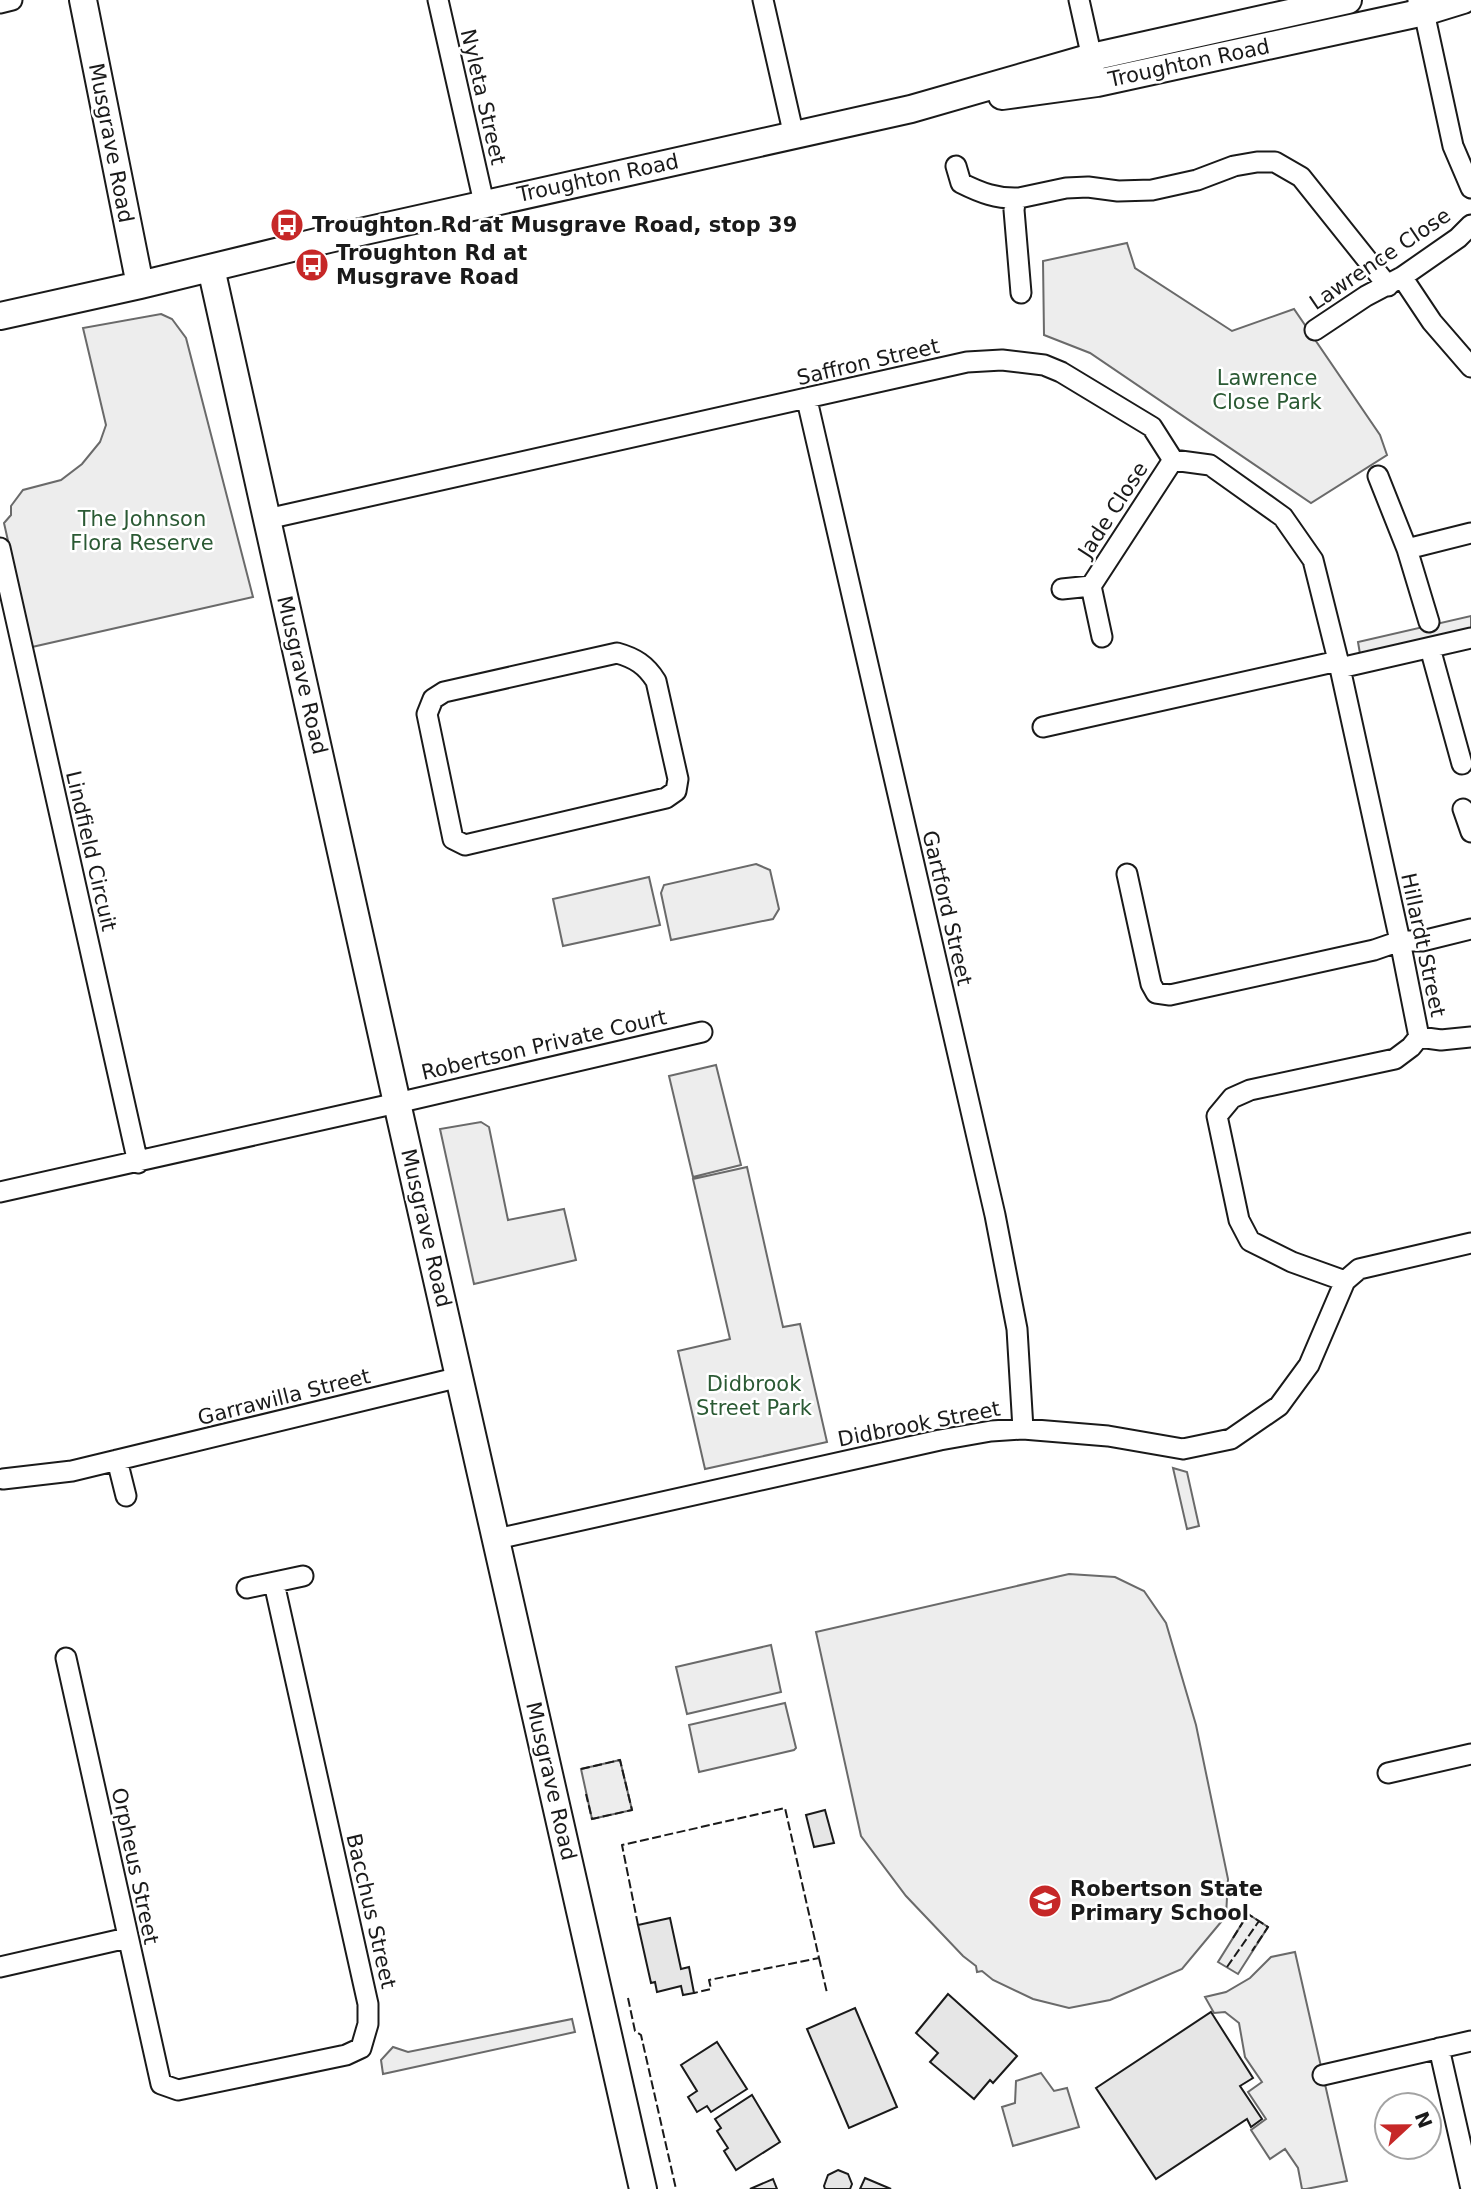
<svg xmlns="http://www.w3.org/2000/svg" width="1471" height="2189" viewBox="0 0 1471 2189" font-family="'DejaVu Sans',sans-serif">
	<rect width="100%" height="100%" fill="#fff"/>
	<path fill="#ededed" stroke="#6a6a6a" stroke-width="2" d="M1127 243 1135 268 1232 331 1294 309 1380 435 1387 455 1311 503 1090 353 1044 335 1043 261Z
		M161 314 172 319 186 338 253 597 32 647 4 523 11 515V506L23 490 61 480 82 464 100 442 106 425 83 328Z
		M1471 616V628L1360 654 1358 642Z
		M756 864 770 870 779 909 773 919 671 940 661 893 664 885Z
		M649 877 660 925 563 946 553 899Z
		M716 1065 741 1165 693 1177 669 1076Z
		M481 1122 489 1127 508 1220 564 1209 576 1260 474 1284 440 1129Z
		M747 1167 783 1327 800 1324 827 1442 705 1469 678 1351 730 1339 693 1179Z
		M1173 1468 1187 1472 1199 1526 1187 1529Z
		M1069 1574 1115 1577 1144 1591 1166 1623 1196 1725 1228 1879 1226 1916 1182 1969 1110 2000 1069 2008 1033 1999 993 1980 982 1971 977 1972 976 1966 963 1956 906 1896 861 1836 816 1632Z
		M771 1645 781 1692 687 1714 676 1667Z
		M785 1703 796 1748 794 1750 699 1772 689 1725Z
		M620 1760 632 1810 592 1819 581 1769Z
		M1248 1914 1268 1927 1238 1974 1218 1962Z
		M1295 1952 1347 2181 1306 2189H1302L1298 2168 1285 2149 1270 2159 1251 2130 1266 2119 1248 2092 1262 2082 1245 2057 1239 2023 1225 2012 1214 2013 1205 1997 1226 1992 1250 1978 1271 1957Z
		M572 2019 575 2032 383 2074 381 2060 393 2047 408 2052Z
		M1041 2073 1054 2091 1067 2088 1079 2127 1013 2146 1002 2107 1015 2103 1016 2081Z"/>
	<path fill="#e6e6e6" stroke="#1a1a1a" stroke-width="2" d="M825 1810 834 1843 814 1847 806 1815Z
		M670 1918 681 1969 689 1967 694 1993 683 1995 681 1986 657 1992 655 1982 651 1983 638 1925Z
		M948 1994 1017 2056 993 2083 990 2080 974 2099 930 2062 938 2053 916 2033Z
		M855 2008 897 2107 849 2128 807 2029Z
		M1211 2012 1253 2078 1240 2086 1262 2119 1251 2127 1247 2119 1156 2179 1096 2088Z
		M717 2042 747 2089 711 2112 707 2106 697 2112 688 2097 697 2091 681 2065Z
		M752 2095 780 2142 736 2170 724 2151 728 2148 717 2131 721 2128 715 2119Z
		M838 2170 848 2174 852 2184 850 2189H825L824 2186 828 2175Z
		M865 2178 891 2189H860Z
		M773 2179 777 2189H750Z"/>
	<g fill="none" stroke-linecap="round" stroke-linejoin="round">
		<defs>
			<path id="street" d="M438 0 484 203
				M763 0 794 136
				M1079 0 1094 67
				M1418 1 1424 12 1453 146 1471 188
				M0 3 12 0
				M956 166 961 183C981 193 997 199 1019 198
				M1402 277 1432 322 1471 367
				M1021 293 1014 210 1015 203 1019 198 1066 188 1088 187 1118 191 1152 190 1197 180 1234 166 1257 162H1275L1301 177 1388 286
				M1315 330 1366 296 1402 277 1458 238 1471 225
				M807 400 995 1215 1017 1329 1023 1429
				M1378 476 1407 549 1429 622
				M267 519 967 362 1002 360 1044 365 1061 372 1152 427 1173 460 1210 465 1283 517 1313 560 1340 668 1400 941 1419 1037 1411 1047 1395 1059 1250 1090 1232 1098 1217 1116 1239 1220 1250 1241 1292 1262 1345 1281
				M0 548 138 1163
				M1407 549 1471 533
				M1091 586 1173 460
				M1062 589 1091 586 1102 637
				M1430 648 1462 764
				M617 653C635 658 646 665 656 681L678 779 676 791 666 798 465 845 453 839 427 714 433 699 444 692Z
				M1340 668 1471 638
				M1043 727 1338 661
				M1463 809 1471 832
				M1127 874 1151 984 1156 993 1170 995 1374 950 1400 941H1422L1471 929
				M1419 1037 1441 1040 1471 1037
				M0 1192 397 1103 702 1032
				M117 1460 126 1496
				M3 1479 72 1471 460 1377
				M497 1539 940 1440 991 1431 1023 1429 1108 1436 1183 1449 1231 1439 1279 1406 1309 1365 1345 1281 1359 1269 1471 1243
				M247 1588 303 1576
				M66 1658 161 2084 178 2090 346 2055 361 2048 368 2024V2004L274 1583
				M1388 1773 1471 1754
				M0 1967 127 1938
				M1439 2048 1471 2189
				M1323 2075 1471 2041"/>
			<path id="secondary" d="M83 0 140 285
				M1002 96 1097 83 1424 12 1463 0
				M211 268 397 1103 643 2189
				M0 316 140 285 329 239 911 109 1092 57 1348 0"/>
		</defs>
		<use href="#street" stroke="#1a1a1a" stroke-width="23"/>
		<use href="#secondary" stroke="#1a1a1a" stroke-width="30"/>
		<use href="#street" stroke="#fff" stroke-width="19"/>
		<use href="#secondary" stroke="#fff" stroke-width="26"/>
		<path stroke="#1a1a1a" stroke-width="2" stroke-dasharray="9 3.5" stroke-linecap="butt" d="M581 1769 620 1760 632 1810 592 1819 586 1794
			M638 1925 622 1845 785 1808 819 1958 709 1980 711 1989 694 1993
			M1233 1938 1248 1914 1268 1927 1252 1951
			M819 1958 827 1993
			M1227 1967 1259 1921
			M628 1998 635 2031 641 2035 676 2189"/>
	</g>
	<defs>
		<symbol id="bus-disc" viewBox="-11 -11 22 22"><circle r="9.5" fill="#c62828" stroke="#fff"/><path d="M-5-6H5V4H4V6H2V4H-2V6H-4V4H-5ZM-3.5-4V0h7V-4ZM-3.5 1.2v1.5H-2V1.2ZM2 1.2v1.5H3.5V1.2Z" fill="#fff"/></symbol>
		<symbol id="school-disc" viewBox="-11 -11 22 22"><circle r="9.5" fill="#c62828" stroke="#fff"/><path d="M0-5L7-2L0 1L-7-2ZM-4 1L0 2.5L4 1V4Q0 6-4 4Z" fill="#fff"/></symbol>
	</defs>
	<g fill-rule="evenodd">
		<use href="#bus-disc" x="268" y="206" width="38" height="38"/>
		<use href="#bus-disc" x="293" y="246" width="38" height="38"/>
		<use href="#school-disc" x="1026" y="1882" width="38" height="38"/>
	</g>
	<g text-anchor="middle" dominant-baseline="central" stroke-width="5" stroke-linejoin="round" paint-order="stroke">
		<g font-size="21" fill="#1a1a1a" stroke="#fff">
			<text transform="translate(1189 63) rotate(-12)">Troughton Road</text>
			<text transform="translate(483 97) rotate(77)">Nyleta Street</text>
			<text transform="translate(111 143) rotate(79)">Musgrave Road</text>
			<text transform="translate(598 178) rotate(-12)">Troughton Road</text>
			<text transform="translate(1380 259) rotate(-34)">Lawrence Close</text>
			<text transform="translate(868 362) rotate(-13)">Saffron Street</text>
			<text transform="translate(1113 510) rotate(-57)">Jade Close</text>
			<text transform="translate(302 675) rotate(77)">Musgrave Road</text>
			<text transform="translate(91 851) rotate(77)">Lindfield Circuit</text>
			<text transform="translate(947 908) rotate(77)">Gartford Street</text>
			<text transform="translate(1423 945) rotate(78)">Hillardt Street</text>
			<text transform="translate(544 1045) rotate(-13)">Robertson Private Court</text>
			<text transform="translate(426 1228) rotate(77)">Musgrave Road</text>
			<text transform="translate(284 1397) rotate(-14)">Garrawilla Street</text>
			<text transform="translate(919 1424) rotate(-11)">Didbrook Street</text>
			<text transform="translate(551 1781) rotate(77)">Musgrave Road</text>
			<text transform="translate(135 1866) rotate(78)">Orpheus Street</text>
			<text transform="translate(371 1911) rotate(77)">Bacchus Street</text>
		</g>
		<g font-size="21" font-weight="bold" fill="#1a1a1a" stroke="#fff" text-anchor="start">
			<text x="312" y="225">Troughton Rd at Musgrave Road, stop 39</text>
			<text x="336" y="253">Troughton Rd at<tspan x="336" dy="24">Musgrave Road</tspan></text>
			<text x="1070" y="1889">Robertson State<tspan x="1070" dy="24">Primary School</tspan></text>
		</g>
		<g font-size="21" fill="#2b5a34" stroke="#fff">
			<text x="1267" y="378">Lawrence<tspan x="1267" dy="24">Close Park</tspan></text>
			<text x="142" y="519">The Johnson<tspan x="142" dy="24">Flora Reserve</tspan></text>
			<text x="754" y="1384">Didbrook<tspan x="754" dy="24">Street Park</tspan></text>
		</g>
	</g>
	<g transform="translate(1408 2126) rotate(68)"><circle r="33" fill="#ffffff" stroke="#a3a3a3" stroke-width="2"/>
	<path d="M0-5L12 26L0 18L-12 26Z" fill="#c62828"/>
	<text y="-10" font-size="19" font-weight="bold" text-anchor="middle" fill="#1a1a1a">N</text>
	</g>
</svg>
